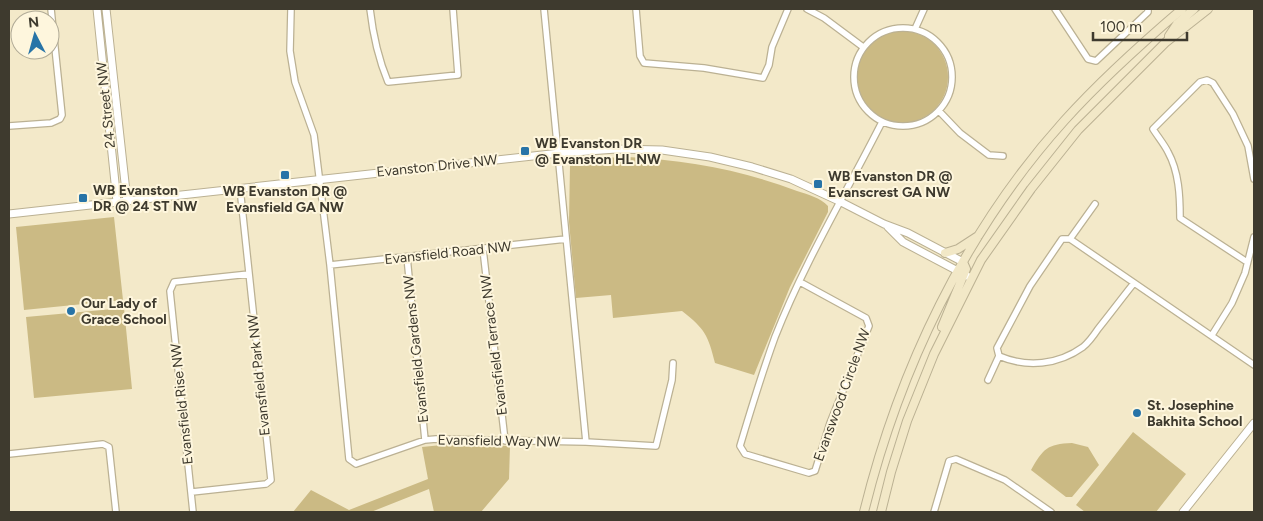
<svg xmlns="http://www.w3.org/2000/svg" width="1263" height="521" viewBox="0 0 1263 521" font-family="Figtree,sans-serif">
	<rect width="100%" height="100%" fill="#f3e9c9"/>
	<path fill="#cbba84" d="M856 77a46 46 0 1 1 92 0a46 46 0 1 1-92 0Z
		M627 157C686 160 742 170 797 191 807 194 821 198 828 206V212L790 287 754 375 715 363C708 335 705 329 682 311L613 318 611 295 576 298 569 222 570 165 575 159H578Z
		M114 217 123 300 24 310 16 227Z
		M124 308 132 389 34 398 26 317Z
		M1133 432 1186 474 1156 512H1085L1076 505Z
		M1072 443 1088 447 1099 465 1072 497H1066L1031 470C1043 449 1047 444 1072 443Z
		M452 444 510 446 509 479 481 512H434L429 489 371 512H293L311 490 349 510 428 479 422 447Z"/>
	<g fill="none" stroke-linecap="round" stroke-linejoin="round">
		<defs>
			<path id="minor" d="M291 9 290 51 295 82 314 135 330 265 349 459 356 464 425 440 436 439 586 442 544 9
				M370 9C373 35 378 58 388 82L458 75 453 9
				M636 9 640 56 644 63 704 68 763 78 769 65 772 47 788 9
				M807 9 824 18 863 47
				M1055 9 1088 59 1096 61 1148 12V9
				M854 77a49 49 0 1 1 98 0a49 49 0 1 1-98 0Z
				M915 29 924 9
				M939 111 960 133 989 155 1003 156
				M9 126 51 123 60 119 62 115 51 9
				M1070 239 1095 204
				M483 249 505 441
				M407 257 425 440
				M1247 262 1180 218C1180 196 1179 172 1168 152 1164 144 1158 137 1153 129L1200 82 1207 80 1213 83 1233 114 1248 146 1254 179
				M330 265 566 239
				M800 282 866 318 869 326 830 423 815 471 809 473 745 454 740 446C751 409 762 373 775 337 804 263 846 193 882 122
				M1134 283C1122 298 1110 314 1098 329 1094 335 1089 342 1083 347 1058 365 1027 368 999 356L997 348 1030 286 1062 239H1070L1073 241 1254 365
				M1212 335 1232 303 1245 273 1254 237
				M988 380 999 356
				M586 442 656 446 672 380 673 363
				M9 454 103 444 109 447 116 512
				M192 492 266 484 271 480 240 188
				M193 512 170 291 174 282 249 274
				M934 512 949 461 956 459 1005 480 1051 512"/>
			<path id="tertiary" d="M97 9 117 202
				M106 9 127 201
				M9 214 560 153 616 149 662 150 710 157 752 167 791 179 841 202 884 224 908 233 963 262
				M888 227 903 242 971 278
				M1183 512 1254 423"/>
			<path id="secondary" d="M1169 36 1177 24 1194 9
				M945 253 958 249 978 236
				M942 327 966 269 963 262
				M864 512C899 370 965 231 1064 121 1100 81 1141 44 1182 9
				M881 512 891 472 907 421 934 354 981 260 1031 189 1078 130 1166 42 1208 9"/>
		</defs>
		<use href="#minor" stroke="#bbb193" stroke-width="8"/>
		<use href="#tertiary" stroke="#bbb193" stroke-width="9"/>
		<use href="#secondary" stroke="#bbb193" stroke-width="10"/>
		<use href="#minor" stroke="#fff" stroke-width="5.5"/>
		<use href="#tertiary" stroke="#fff" stroke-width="7"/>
		<use href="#secondary" stroke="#f2e8c7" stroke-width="8"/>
	</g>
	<g fill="#2874a7" stroke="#fef6dd" stroke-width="2">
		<rect x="520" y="146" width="10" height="10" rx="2.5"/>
		<rect x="280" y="170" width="10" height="10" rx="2.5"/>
		<rect x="813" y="179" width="10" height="10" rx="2.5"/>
		<rect x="78" y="193" width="10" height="10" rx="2.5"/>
		<circle cx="71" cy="311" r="5"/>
		<circle cx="1137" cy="413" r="5"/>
	</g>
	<g text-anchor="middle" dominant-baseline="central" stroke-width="4" stroke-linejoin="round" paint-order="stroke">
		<g font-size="14" fill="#3e3a2e" stroke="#fef6dd">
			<text transform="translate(106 105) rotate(-96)">24 Street NW</text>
			<text transform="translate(437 166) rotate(-6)">Evanston Drive NW</text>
			<text transform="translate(448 253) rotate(-6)">Evansfield Road NW</text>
			<text transform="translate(494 345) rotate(-97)">Evansfield Terrace NW</text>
			<text transform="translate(416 349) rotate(-96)">Evansfield Gardens NW</text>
			<text transform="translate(259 375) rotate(-96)">Evansfield Park NW</text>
			<text transform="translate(842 395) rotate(-70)">Evanswood Circle NW</text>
			<text transform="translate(182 404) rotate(-96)">Evansfield Rise NW</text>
			<text transform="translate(499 441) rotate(1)">Evansfield Way NW</text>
		</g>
		<g font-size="14" font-weight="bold" fill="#3e3a2e" stroke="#fef6dd" text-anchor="start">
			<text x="535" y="143">WB Evanston DR<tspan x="535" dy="16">@ Evanston HL NW</tspan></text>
			<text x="828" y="176">WB Evanston DR @<tspan x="828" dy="16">Evanscrest GA NW</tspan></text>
			<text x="93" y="190">WB Evanston<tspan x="93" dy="16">DR @ 24 ST NW</tspan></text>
			<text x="285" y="191" text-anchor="middle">WB Evanston DR @<tspan x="285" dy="16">Evansfield GA NW</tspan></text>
			<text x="81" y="303">Our Lady of<tspan x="81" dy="16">Grace School</tspan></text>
			<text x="1147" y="405">St. Josephine<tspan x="1147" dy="16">Bakhita School</tspan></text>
		</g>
	</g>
	<rect width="1263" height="521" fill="none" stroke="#3e3a2e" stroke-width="20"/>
	<g transform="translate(35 35) rotate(354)"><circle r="24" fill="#fef6dd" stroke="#b1ab97"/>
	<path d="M0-4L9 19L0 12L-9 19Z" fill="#2874a7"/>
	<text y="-8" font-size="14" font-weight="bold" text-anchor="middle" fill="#3e3a2e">N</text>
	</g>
	<path d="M1093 32v8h94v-8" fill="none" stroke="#3e3a2e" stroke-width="2.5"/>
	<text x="1100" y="32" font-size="15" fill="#3e3a2e" stroke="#fef6dd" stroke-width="4" paint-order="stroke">100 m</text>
</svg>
